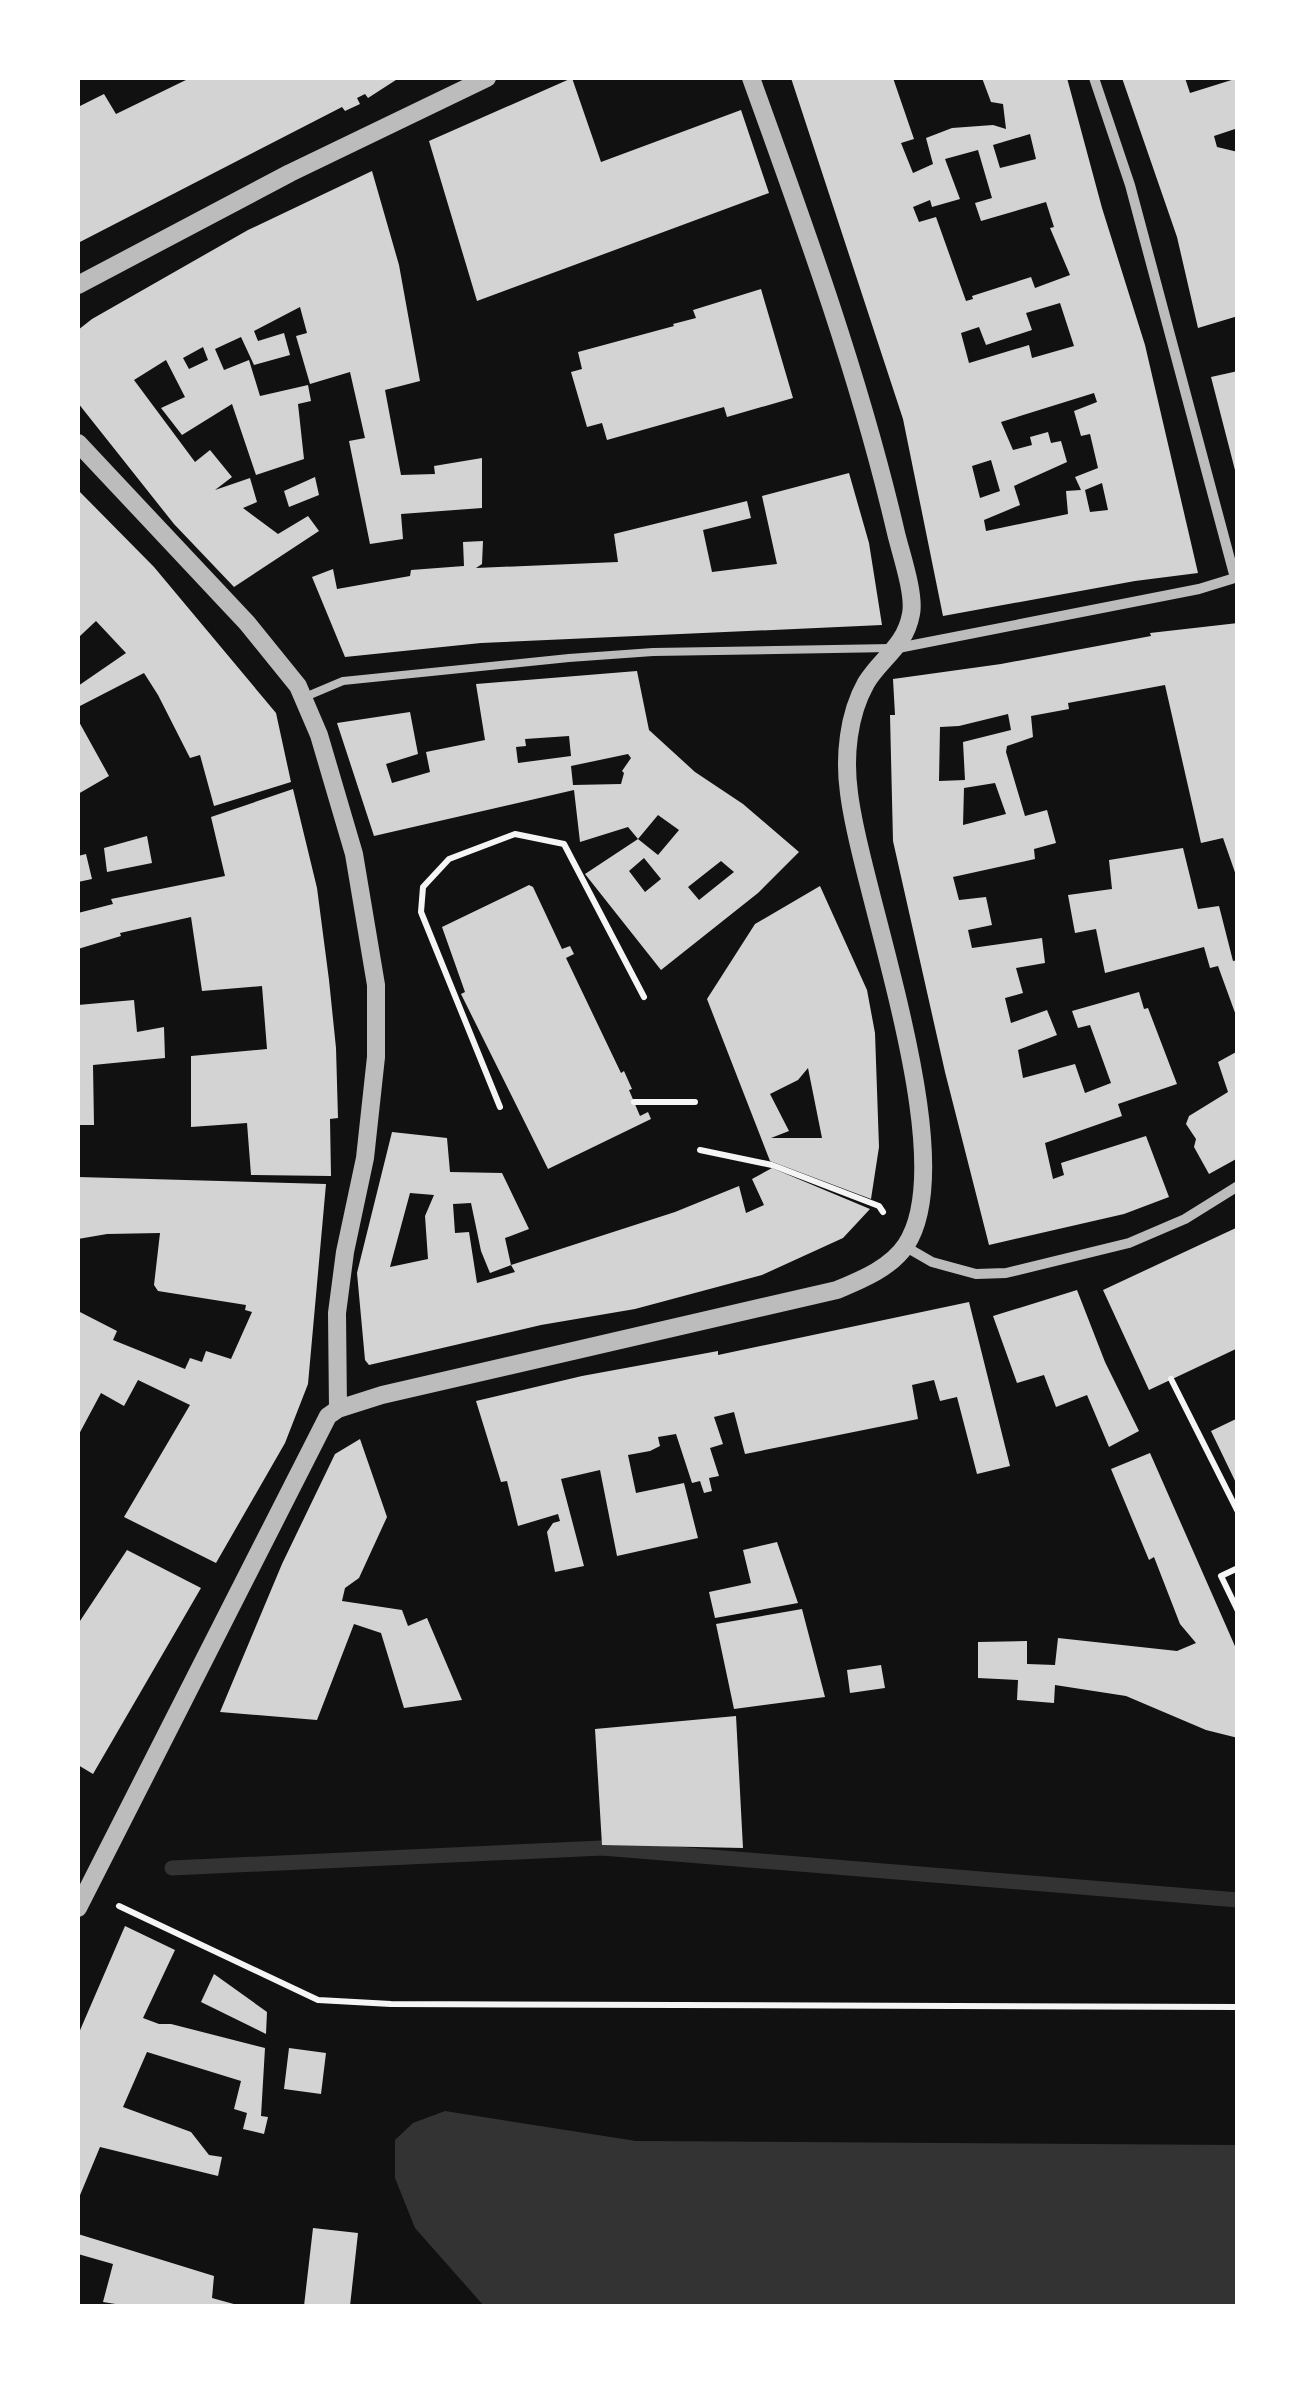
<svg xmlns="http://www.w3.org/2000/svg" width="1315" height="2384" viewBox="0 0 1315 2384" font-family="'Source Sans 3',sans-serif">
	<rect width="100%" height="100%" fill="#111"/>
	<path fill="#333" d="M445 2111 636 2141 1237 2145V2306H484L415 2228 395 2178V2140L413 2123Z"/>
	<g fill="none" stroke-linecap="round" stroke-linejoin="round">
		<path stroke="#333" stroke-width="15" d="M172 1868 602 1848 1238 1900"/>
	</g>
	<path fill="#d3d3d3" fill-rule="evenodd" d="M190 78H399L368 98 365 94 357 98 360 104 345 111 342 107 78 243V107L104 94 116 114Z
		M572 78 601 162 741 110 769 193 477 301 429 141Z
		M791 78H893L914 139 901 143 913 173 933 164 926 138 952 128 993 125 1006 129 1003 104 991 102 982 78H1067L1102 208 1145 345 1198 573 1135 581 943 616 903 419ZM1030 134 1036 159 1000 168 993 145ZM978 150 992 198 975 203 981 221 1046 202 1054 227 1050 228 1070 275 1035 288 1031 277 972 296 973 299 966 301 936 217 919 222 913 207 930 200 932 207 960 199 945 159ZM1060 303 1074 346 1032 358 1029 345 969 363 961 333 979 327 986 345 1032 330 1026 313ZM1094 393 1097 402 1074 411 1081 436 1090 434 1098 468 1075 477 1081 490 1066 491 1068 514 986 531 984 520 1020 505 1014 486 1067 462 1061 441 1051 443 1048 432 1030 437 1032 445 1013 450 1001 422ZM991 460 1000 491 980 498 972 466ZM1102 483 1108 510 1090 512 1085 490Z
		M1122 78H1185L1190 93 1238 78V128L1214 136 1217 147 1238 152V316L1198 328 1177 237Z
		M372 171 399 265 420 381 385 390 401 475 435 474 434 466 482 458V508L401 514 403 539 370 544 349 441 365 438 350 372 310 384 296 336 307 333 300 307 254 331 258 341 284 333 290 355 254 365 241 337 215 349 224 370 249 360 260 396 308 385 311 401 298 404 304 459 256 475 232 404 182 435 161 408 185 397 166 360 134 380 195 462 210 450 232 477 215 490 250 478 257 502 243 508 278 534 308 516 319 531 234 587 174 524 78 403V330L92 319 248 230ZM203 347 208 360 189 369 183 358Z
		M761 289 793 398 727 417 724 407 607 440 602 423 587 427 571 372 582 369 578 352 674 326 673 324 696 318 693 310Z
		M1238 371V474H1236L1211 377Z
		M849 473 869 543 882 625 481 643 345 657 312 577 333 569 337 589 410 576 411 570 464 566 463 542 483 541 482 564 476 568 618 562 614 534 747 501 751 518 703 530 712 572 777 564 762 496Z
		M315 477 319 495 289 507 284 491Z
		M78 490 154 567 276 713 291 782 214 806 200 755 190 758 158 695 144 673 78 707V686L126 653 96 621 80 636 78 633Z
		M1238 623V881L1223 838 1201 843 1165 685 1068 703 1069 709 1031 716 1033 737 1007 746 1006 752 1025 816 1047 810 1056 843 1034 849 1035 859 953 877 959 900 986 897 992 925 968 930 972 948 1042 938 1045 963 1016 968 1023 993 1005 998 1011 1023 1047 1010 1057 1035 1018 1050 1023 1078 1075 1064 1085 1093 1111 1083 1090 1025 1078 1028 1072 1011 1139 992 1144 1009 1148 1008 1177 1084 1118 1104 1122 1116 1045 1143 1053 1179 1064 1175 1061 1163 1146 1136 1169 1197 1124 1214 989 1245 945 1072 893 841 890 715H895L893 679 1001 664 1151 636 1150 633ZM1008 714 1011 730 963 742 965 780 939 781 940 727 959 726ZM995 783 1006 814 963 825 964 788Z
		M637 671 649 730 695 772 743 804 799 852 758 893 661 970 585 874 638 839 628 827 580 842 574 790 374 836 337 723 410 712 418 754 386 764 392 783 430 772 426 752 485 740 476 684ZM569 736 571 756 518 763 516 747 526 746 525 739ZM628 754 631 758 622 771 624 773 621 784 573 785 571 766ZM658 815 679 830 658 855 638 839ZM644 858 661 879 645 892 629 871ZM721 861 734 872 699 900 688 887Z
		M78 720 109 776 78 794Z
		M293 789 317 888 329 980 336 1048 338 1118 330 1119 331 1176 251 1175 247 1123 191 1127V1056L267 1049 262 986 202 991 191 917 120 933 121 936 78 949V913L113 904 111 899 225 876 211 817Z
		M147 836 152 863 107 872 104 848Z
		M1183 848 1198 909 1219 906 1233 961 1238 960V1021L1218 966 1210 968 1204 947 1105 973 1096 929 1075 933 1068 895 1112 889 1109 860Z
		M86 854 92 879 78 882V856Z
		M529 885 533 887 562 949 570 946 574 954 566 958 621 1073 624 1071 632 1089 629 1090 640 1116 648 1112 651 1119 548 1169 461 994 465 992 442 927Z
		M820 886 867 990 875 1033 879 1147 871 1199 770 1161 707 999 755 924ZM808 1068 822 1138H771L789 1131 770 1094 798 1080Z
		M134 1000 137 1032 164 1027 165 1058 93 1065 94 1125H78V1005Z
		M1238 1051V1158L1209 1174 1194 1147 1196 1139 1186 1124 1189 1116 1228 1092 1218 1062Z
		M392 1132 447 1138 450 1172 502 1173 529 1229 505 1238 511 1265 675 1212 739 1186 746 1213 764 1205 752 1179 772 1168 870 1209 843 1238 762 1275 635 1309 541 1325 369 1365 365 1360 357 1273ZM410 1193 434 1195 425 1216 428 1259 390 1267ZM471 1203 481 1251 490 1273 511 1265 515 1272 477 1283 469 1232 455 1233 453 1204Z
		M78 1177 326 1184 308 1384 285 1443 216 1563 124 1517 190 1405 138 1380 124 1406 101 1393 78 1436V1311L117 1331 113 1340 185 1369 190 1358 202 1362 206 1351 231 1359 252 1312 245 1310 246 1305 158 1291 154 1285 160 1233 107 1234 78 1239Z
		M1238 1227V1348L1149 1390 1103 1290Z
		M1077 1290 1105 1362 1139 1431 1109 1447 1087 1395 1056 1407 1044 1375 1017 1383 993 1316Z
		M969 1302 1010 1466 977 1474 957 1397 940 1401 934 1380 912 1385 918 1419 745 1454 734 1412 714 1417 723 1444 710 1448 719 1476 709 1478 712 1491 704 1493 700 1481 692 1483 676 1434 658 1437 660 1446 650 1451 628 1455 636 1493 684 1483 698 1538 617 1556 600 1470 561 1479 584 1566 555 1572 547 1532 553 1523 560 1521 558 1514 518 1526 507 1481 501 1482 476 1401 582 1376 718 1351V1355Z
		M1238 1418V1487L1211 1431Z
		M360 1439 387 1517 359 1578 345 1588 342 1601 402 1610 408 1626 427 1618 462 1700 404 1708 381 1633 354 1624 317 1720 220 1712 282 1564 335 1454Z
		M1150 1453 1238 1653V1738L1206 1730 1126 1696 1055 1685 1054 1703 1017 1700 1018 1680 978 1678V1642L1027 1641V1664L1055 1665 1058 1638 1177 1651 1196 1643 1180 1624 1154 1557 1149 1560 1111 1469Z
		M777 1542 798 1603 715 1618 709 1592 751 1583 743 1550Z
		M127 1550 201 1588 93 1774 78 1765V1624Z
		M802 1609 825 1697 734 1709 716 1624Z
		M881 1665 885 1688 850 1693 847 1670Z
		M736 1716 743 1848 602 1845 595 1729Z
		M125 1926 175 1950 143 2018 159 2024H171L265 2048 261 2116 268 2117 264 2134 243 2129 247 2113 234 2109 241 2081 147 2052 123 2107 191 2132 209 2155 222 2157 218 2176 100 2147 78 2200V2035Z
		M214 1974 267 2012 266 2034 201 2002Z
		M289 2048 326 2053 321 2094 284 2089Z
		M313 2228 358 2233 350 2306H304Z
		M78 2234 214 2276 212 2298 241 2306H128L103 2302 113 2264 78 2254Z"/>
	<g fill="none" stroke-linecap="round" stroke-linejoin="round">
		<path stroke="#f5f5f5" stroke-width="6" d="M634 1102H695
			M500 1107 421 912 423 887 449 859 515 834 564 844 644 997
			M700 1150 772 1165 879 1206 883 1212
			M1171 1379 1238 1512
			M1238 1568 1221 1576 1238 1611
			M119 1906 318 2000 391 2004 1238 2007"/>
		<path stroke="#bcbcbc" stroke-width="8" d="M305 697 343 681 569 658 653 652 891 648"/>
		<path stroke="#bcbcbc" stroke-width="10" d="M1094 78 1130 185 1235 578
			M898 648 1199 589 1238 577
			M906 1247 932 1262 976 1274 1006 1273 1129 1243 1185 1219 1238 1186"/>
		<path stroke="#bcbcbc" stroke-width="18" d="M78 285 290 173 487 78
			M78 443 247 623 298 686 319 735 354 854 376 985V1057L365 1158 345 1252 337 1313 338 1409
			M78 1908 328 1416 338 1409 382 1395 837 1290C861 1280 891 1268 906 1245 963 1159 862 897 849 793 844 757 848 715 866 683 881 658 905 647 911 614 915 594 901 554 896 533 860 378 805 227 751 78"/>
	</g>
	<rect width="1315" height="2384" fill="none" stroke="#ffffff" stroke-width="160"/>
</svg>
